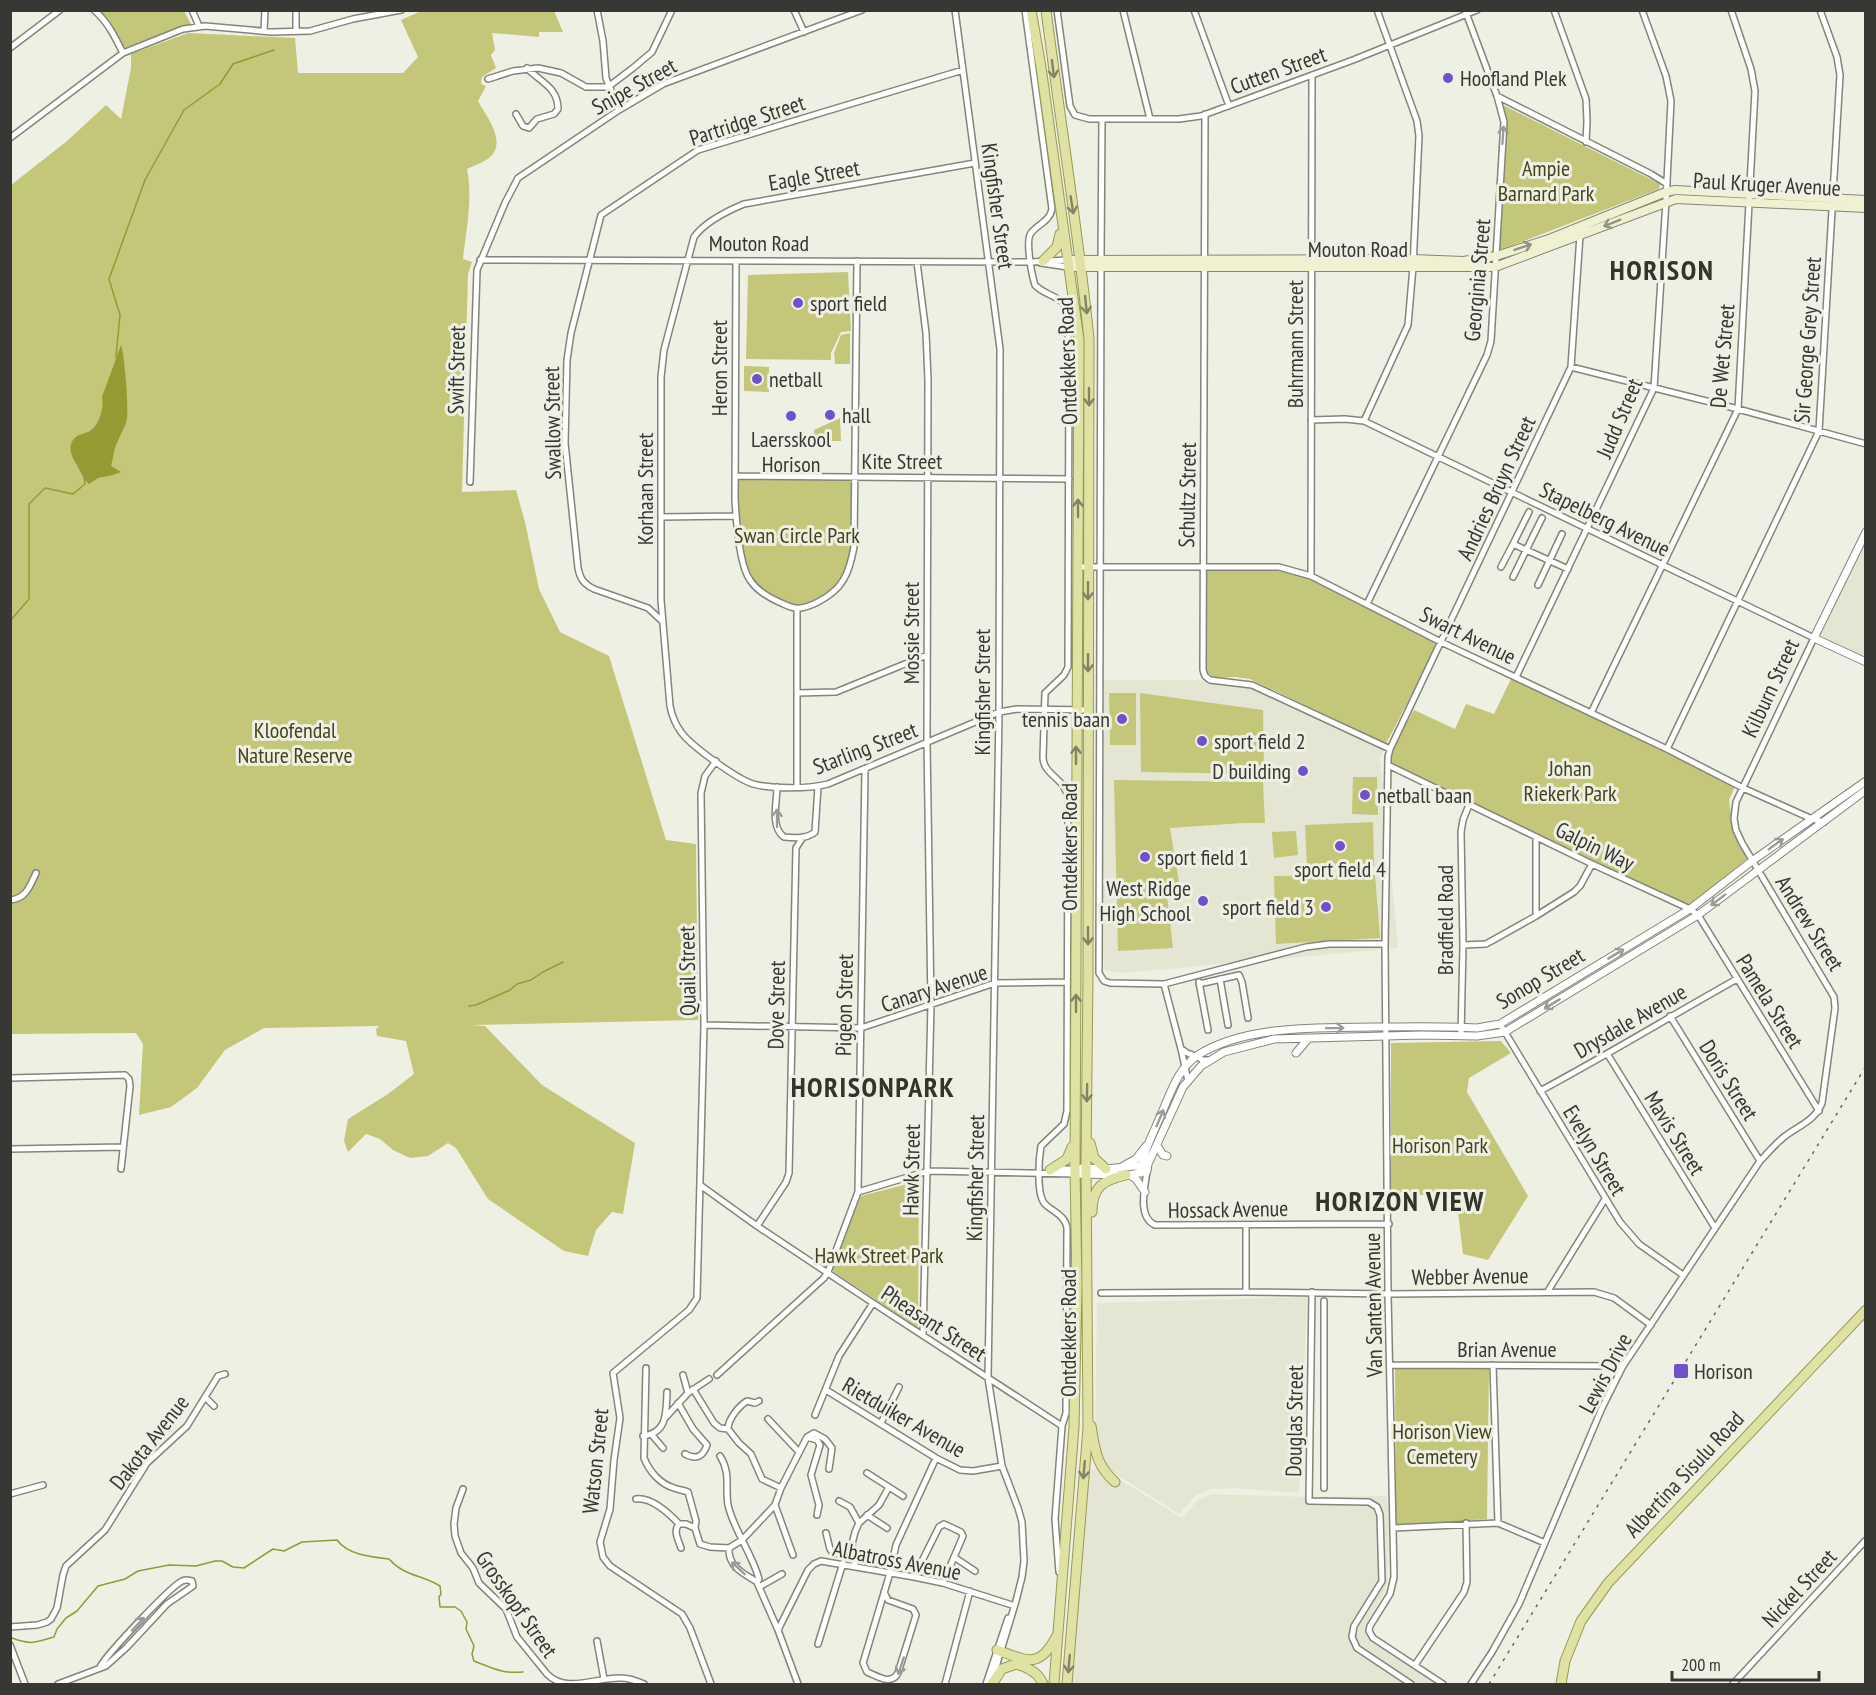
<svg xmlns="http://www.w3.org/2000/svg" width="1876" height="1695" viewBox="0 0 1876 1695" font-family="'PT Sans Narrow',sans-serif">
	<rect width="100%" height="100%" fill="#eff0e4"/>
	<path fill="#e4e5d3" d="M1865 541V661L1820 635Z
		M1100 680H1205L1214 684 1249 685 1384 748 1380 758 1398 948 1123 973 1107 971 1104 969Z
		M1307 1297 1299 1493 1237 1488 1210 1489 1195 1496 1179 1514 1105 1467 1095 1440 1097 1303Z
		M1089 1469 1104 1470 1182 1518 1198 1500 1212 1494 1308 1497 1387 1496 1389 1528 1387 1585 1365 1630 1438 1684H1069Z"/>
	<path fill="#c4c779" d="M98 11H184L191 24 124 48 117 34Z
		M421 11H554L563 32H539V37L492 33 495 50 491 55 496 68 482 77 481 84 486 86 478 101C486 116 508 142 489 158 483 162 474 166 467 169 473 199 466 230 463 259L472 262 468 274 462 492 516 490 525 522 539 589 560 632 609 656 666 840 696 844 698 1020 471 1025 485 1026 542 1085 635 1143 623 1214 612 1212 596 1230 588 1256 564 1251 488 1199 456 1148 448 1143 428 1156 410 1158 393 1150 380 1139 366 1134 348 1152 344 1141 348 1119 388 1094 414 1074 406 1041 377 1036 376 1029 379 1026 264 1028 225 1050 197 1088 171 1107 139 1115 143 1044 136 1033 11 1034V185L67 141 106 105 121 119 131 68V54L188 33 295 38 298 73H403L418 57 401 20Z
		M1501 104 1660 184 1659 189 1493 253Z
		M848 272 851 331 841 332 831 353V360L746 359 748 275Z
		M850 333V364H835L834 353 841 335Z
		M744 366 769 367V392L744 391Z
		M840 418 841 441H810V435L814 433V430Z
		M735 476 856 477 851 567 832 593 797 609 772 599 750 580 739 538Z
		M1205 566 1279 567 1311 577 1439 641 1386 744 1250 679 1235 677 1215 678 1204 671Z
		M1511 679 1585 712 1736 784 1729 800 1733 830 1747 859 1689 906 1587 861 1385 764V758L1414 710 1455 729 1466 704 1494 714Z
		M1109 693H1136V745H1110Z
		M1140 693 1263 710 1264 774 1141 772Z
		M1353 777H1377L1378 815 1352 814Z
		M1114 780 1263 782 1265 823H1243L1170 828 1180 888 1167 896 1173 948 1118 951Z
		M1373 822 1374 866 1307 870 1305 825Z
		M1296 831 1298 855 1274 858 1272 832Z
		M1375 875 1380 938 1276 944 1274 876Z
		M1501 1041 1511 1053 1469 1078 1467 1092 1528 1196 1488 1260 1463 1254 1456 1195H1391V1043Z
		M919 1181 918 1328 831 1270 861 1196Z
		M1489 1368 1487 1519 1396 1526 1395 1369Z"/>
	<path fill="#979932" d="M121 345C124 350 129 409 127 418 126 426 120 435 117 443 114 449 113 459 111 466L121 472 113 475 98 478 89 484C84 480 80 471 77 465 71 456 66 444 77 436 81 434 87 433 90 431 100 424 104 407 102 397Z"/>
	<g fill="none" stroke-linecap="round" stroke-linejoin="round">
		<path stroke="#979932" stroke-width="1.5" d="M116 357 120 315 109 279 145 180 184 110 220 84 233 64 274 50
			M10 621 29 599V504L45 488 73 494 85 484 84 477
			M469 1006 476 1005 510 990 517 984 531 980 543 972 563 962
			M12 1638C31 1645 34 1643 54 1637L57 1629 66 1618 77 1611 98 1586 125 1579 138 1571 169 1565 196 1566 215 1561H222L233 1567 244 1568 273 1549 284 1551 302 1542 337 1540C348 1555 371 1557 389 1559 405 1577 421 1574 440 1586L441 1594 439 1597 440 1607H455L461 1611 467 1622 466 1629 474 1646 472 1654 474 1661C492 1668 503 1674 523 1672"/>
		<defs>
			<path id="minor" d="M94 10C108 22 115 37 123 53
				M192 10 199 26
				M597 10 603 41 606 78 619 110
				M794 10 804 32
				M955 10 1000 349 999 712 988 1378 1002 1466 1018 1508 1022 1522 1024 1561 1022 1577 1016 1601 993 1677
				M1025 10 1052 209C1050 221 1038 224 1031 233 1025 240 1032 276 1035 285 1043 294 1056 295 1064 304L1068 334 1069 362 1068 667 1064 675 1045 693 1043 758C1044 776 1066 778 1068 799L1067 1111 1064 1124 1041 1146C1039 1158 1036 1195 1045 1204 1053 1212 1065 1215 1067 1228L1066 1413 1062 1426 1055 1519 1059 1572
				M1057 10 1070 106 1075 115 1089 119H1179L1201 116 1353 60 1477 10
				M1123 10 1150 119
				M1194 10 1229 106
				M1554 10 1586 99 1587 121 1586 142
				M264 31 265 10
				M296 31V10
				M10 48 60 10
				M488 79 513 71 538 68 561 73 586 87H608L633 68 652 52 672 10
				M1497 96 1651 174 1667 184
				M516 114 523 126 529 128 537 119 554 114 558 109C558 87 540 82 527 68
				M1205 114 1203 670 1205 676 1210 680 1252 685 1390 749
				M10 138 123 53 183 29 205 26 272 32 310 31 353 19 401 10
				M975 163 744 204C727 211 705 222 694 237L664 350 661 377V600L670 706C672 716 675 724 681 732 691 746 737 779 753 784 772 789 809 789 828 784L999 712 1017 709 1088 710
				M1101 259 1102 119
				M480 260 1032 262 1067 260
				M736 261 735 499C736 518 739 565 750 580 757 591 768 597 779 602 784 604 791 608 796 608 803 609 812 605 818 602 843 589 849 574 854 547L857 261
				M917 262 926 333 928 380 927 742 931 1005 923 1335
				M1041 263 1068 267
				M1101 266 1099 973 1104 981 1110 983 1164 984 1306 947 1329 944H1385
				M1571 367 1738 409 1866 444
				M1311 420 1345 419 1364 421 1814 638 1736 802 1734 819 1736 830 1742 843 1834 997 1835 1008 1822 1103C1815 1121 1798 1126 1784 1137 1775 1144 1768 1153 1760 1161L1623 1366 1602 1408 1519 1604 1492 1652 1471 1684
				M1364 421 1408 325 1413 267 1419 136 1417 121 1377 10
				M735 476 1069 479
				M470 482 477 270 505 203 518 178 619 110 663 84 862 10
				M661 517 735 516
				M1513 544 1529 512
				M1078 567H1279L1311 576 1441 642 1667 749 1743 788 1812 819 1824 822
				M1501 567 1513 544 1568 569
				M1311 576 1312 75
				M1513 577 1542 518
				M1538 585 1562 534
				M1367 604 1487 355 1491 341 1504 122 1497 96 1465 10
				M662 621 648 608 594 589C584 584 580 579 578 568L565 443 567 360 571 333 601 215 698 150 963 70
				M1516 677 1654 388 1666 201 1671 101 1666 76 1642 10
				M797 693 836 692 927 655
				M1591 713 1738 409 1755 91 1751 69 1731 10
				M1667 749 1819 431 1840 75 1837 57 1820 10
				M1388 765 1592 864 1690 909 1698 915 1819 1111
				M777 787C777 802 770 827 784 837 795 838 807 839 815 832L818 787
				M797 787V609
				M10 900C26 899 30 886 36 873
				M1536 916V837
				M1463 945 1486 944 1536 916 1574 892 1580 886 1592 864
				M1220 979 1228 1025
				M1199 982 1208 1030
				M1164 984 1181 1049 1188 1081
				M1199 984 1239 975 1242 982 1248 1018
				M1670 1016 1760 1161
				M1500 1024 1620 1222 1639 1244 1683 1275
				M704 1025 861 1028 995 983 1067 982
				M1461 1036 1463 945 1461 832 1463 820 1469 805
				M1183 1050C1189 1056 1196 1054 1202 1060H1209
				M1608 1055 1715 1228
				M10 1078 125 1075 129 1079 130 1086 121 1169
				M1540 1091C1607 1055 1671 1016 1737 979
				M10 1149 123 1147
				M1054 1169H1075
				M1147 1171C1145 1187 1137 1217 1155 1225L1389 1224
				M700 1185 757 1226 873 1303 1062 1426
				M858 1192 928 1171 1075 1174
				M1246 1225V1292
				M757 1226 786 1182 789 1173 796 848 803 837
				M1548 1291 1605 1199
				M1312 1292 1309 1501 1369 1502 1377 1507 1380 1515 1382 1581 1354 1626 1352 1637 1357 1648 1411 1684
				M1101 1293 1246 1292 1388 1294 1594 1292 1614 1298 1651 1325
				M1324 1301V1488
				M1391 1365 1623 1366
				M1493 1365 1498 1523
				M646 1368 644 1458C649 1471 660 1484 674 1488 679 1490 683 1490 688 1492L696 1521 695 1528 700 1544 710 1547 729 1548 742 1540 775 1505 781 1488
				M683 1375 688 1393
				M717 1375 824 1278 828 1272 858 1192 865 770
				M693 1389 714 1423 720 1428 728 1429 739 1443 751 1454 762 1479 781 1488 807 1437 814 1433 825 1439 832 1448 829 1469
				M826 1390 936 1458 960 1470 973 1471 1002 1466
				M205 1397 214 1406
				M678 1403 693 1429 707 1445C703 1457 696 1460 685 1454
				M815 1415 839 1356 873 1303
				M665 1418 688 1393 709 1379
				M768 1419 799 1452
				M881 1423 899 1387
				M728 1429C728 1419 739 1406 747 1401L755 1403 759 1401
				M652 1435 663 1448
				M643 1436C668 1433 666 1412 667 1392
				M807 1437 817 1440 820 1445 811 1475 819 1505 817 1515
				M720 1456C731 1473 725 1486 728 1505 734 1531 752 1553 759 1579L757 1582 759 1587 778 1630 798 1684
				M867 1473 903 1496
				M463 1489 456 1508 454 1524 455 1536 461 1553 473 1568 479 1583 506 1609 517 1637 547 1674C566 1694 597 1677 621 1678 629 1678 637 1681 644 1684
				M10 1494 43 1485
				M636 1499C651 1497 669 1513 679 1524
				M839 1501 850 1507 859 1523
				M775 1505 793 1555
				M867 1515 887 1528
				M1393 1528 1498 1523 1545 1543
				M826 1533 830 1549 833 1553 871 1559
				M681 1548C678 1539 673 1531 679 1524H686L695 1528
				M729 1548C728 1567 743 1573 757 1582
				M954 1557 975 1571
				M855 1565 852 1544 855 1532 859 1523 879 1505 889 1487
				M914 1577 939 1527 944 1524 961 1532 963 1536 943 1583
				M759 1587 782 1574
				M884 1592 888 1600 913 1609 916 1615 898 1673C891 1686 877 1676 867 1672L863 1663 890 1573 896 1545 936 1458
				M10 1627 37 1625 47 1622 51 1619 57 1608 63 1575 66 1566 105 1530 147 1463 187 1426 218 1376 225 1374
				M778 1630 808 1570 814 1564 821 1561 914 1577 943 1583 1012 1605
				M597 1641 604 1679
				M818 1644 843 1563
				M10 1645 25 1684
				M1415 1665 1464 1592 1467 1582 1466 1523
				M58 1684 106 1666 127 1647 167 1604 193 1586 192 1581C187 1580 187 1579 182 1581 170 1587 107 1654 100 1667
				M711 1684 690 1628 682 1614 610 1566 603 1557 600 1542 610 1509 614 1460 620 1418 613 1373 689 1310 697 1298 704 1025 701 793 705 776 716 761
				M945 1684 970 1591
				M986 1684 1008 1618
				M1443 1684 1373 1638 1369 1631 1370 1626 1390 1594 1394 1577 1388 1294 1385 944 1388 757 1390 749 1571 367 1580 235
				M1733 1684 1866 1540"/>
			<path id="tertiary" d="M1866 532 1814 638 1866 662
				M1296 1053 1308 1039
				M1157 1146 1163 1155 1167 1156
				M1123 1166 1136 1159 1146 1146
				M1082 1168 1106 1169 1145 1165
				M1141 1173C1142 1154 1153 1134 1160 1117 1170 1095 1177 1069 1198 1055 1246 1025 1318 1028 1372 1027 1407 1027 1442 1026 1477 1028L1500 1024 1690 909 1752 861 1866 781
				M1075 1174 1130 1175 1147 1171 1148 1164 1183 1087 1201 1066 1224 1052 1274 1039 1422 1035 1477 1036 1505 1032 1698 915 1866 790
				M1130 1175 1136 1179 1145 1192"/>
			<path id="secondary" d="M1067 260 1413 259 1463 261 1496 256 1549 239 1666 192 1675 190 1866 200
				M1068 267H1495L1676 199 1866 208"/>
			<path id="primary" d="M1031 10 1041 67 1079 340 1075 1169 1077 1286 1074 1427 1054 1684
				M1046 10C1060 120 1078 229 1089 339L1088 976 1086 1161 1088 1428 1067 1684
				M1043 261 1057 247 1060 234
				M1066 787 1076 800
				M1090 1143 1094 1158 1106 1169
				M1050 1170 1067 1159 1072 1147
				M1092 1212C1092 1187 1103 1180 1126 1175
				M1091 1426C1095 1450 1096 1465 1115 1482
				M997 1650C1026 1660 1039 1670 1056 1637
				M992 1684 1002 1669 1016 1664C1027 1667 1039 1673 1043 1684
				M1561 1684 1565 1661 1581 1621 1608 1583 1866 1310"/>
		</defs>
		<use href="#minor" stroke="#84857a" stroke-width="8"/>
		<use href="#tertiary" stroke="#84857a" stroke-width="9"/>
		<use href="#secondary" stroke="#84857a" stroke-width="10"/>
		<use href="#primary" stroke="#989a54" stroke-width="11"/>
		<use href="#minor" stroke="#fff" stroke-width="5"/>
		<use href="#tertiary" stroke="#fff" stroke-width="7"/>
		<use href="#secondary" stroke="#f0f1d1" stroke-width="8"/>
		<use href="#primary" stroke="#e0e2a3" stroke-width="9"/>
		<path stroke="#656660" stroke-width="1.5" stroke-dasharray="3 6" stroke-linecap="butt" d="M1489 1684 1866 1066"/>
	</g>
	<defs><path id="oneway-shaft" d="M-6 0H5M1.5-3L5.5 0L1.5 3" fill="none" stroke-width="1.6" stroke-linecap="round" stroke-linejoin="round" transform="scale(1.5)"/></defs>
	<g stroke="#838465">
		<use href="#oneway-shaft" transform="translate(1053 69) rotate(83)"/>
		<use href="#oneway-shaft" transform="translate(1072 205) rotate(81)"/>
		<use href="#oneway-shaft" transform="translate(1086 305) rotate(84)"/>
		<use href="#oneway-shaft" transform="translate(1089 397) rotate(90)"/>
		<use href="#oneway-shaft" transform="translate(1078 508) rotate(-90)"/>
		<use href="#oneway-shaft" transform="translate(1088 591) rotate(90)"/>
		<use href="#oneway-shaft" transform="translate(1088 663) rotate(90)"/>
		<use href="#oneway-shaft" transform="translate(1076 755) rotate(-90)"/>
		<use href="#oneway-shaft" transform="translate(1088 936) rotate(90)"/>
		<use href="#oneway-shaft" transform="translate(1076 1003) rotate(-90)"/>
		<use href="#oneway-shaft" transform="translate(1087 1093) rotate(91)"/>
		<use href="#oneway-shaft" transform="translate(1084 1470) rotate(95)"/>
		<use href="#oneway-shaft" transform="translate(1069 1664) rotate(95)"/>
	</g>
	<g stroke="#9b9b99">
		<use href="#oneway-shaft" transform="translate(1503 135) rotate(-86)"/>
		<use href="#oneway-shaft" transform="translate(777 818) rotate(-90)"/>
		<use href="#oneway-shaft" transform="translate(1776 844) rotate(-36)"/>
		<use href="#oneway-shaft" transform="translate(1718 900) rotate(143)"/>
		<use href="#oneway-shaft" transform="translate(1616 954) rotate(-31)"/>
		<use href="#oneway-shaft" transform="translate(1552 1004) rotate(149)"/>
		<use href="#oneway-shaft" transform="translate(1335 1028) rotate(-1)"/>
		<use href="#oneway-shaft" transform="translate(1160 1118) rotate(-67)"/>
		<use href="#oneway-shaft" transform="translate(738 1568) rotate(-137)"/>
		<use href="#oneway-shaft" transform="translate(138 1624) rotate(-47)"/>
		<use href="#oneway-shaft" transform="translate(901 1666) rotate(108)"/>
	</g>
	<g stroke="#949482">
		<use href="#oneway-shaft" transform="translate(1612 223) rotate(158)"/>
		<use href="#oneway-shaft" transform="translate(1523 247) rotate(-19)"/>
	</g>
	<g fill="#6f52cb" stroke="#eff0e4" stroke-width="2">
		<circle cx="1448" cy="78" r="6"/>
		<circle cx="798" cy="303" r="6"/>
		<circle cx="757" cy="379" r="6"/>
		<circle cx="830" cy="415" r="6"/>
		<circle cx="791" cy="416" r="6"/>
		<circle cx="1122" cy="719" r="6"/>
		<circle cx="1202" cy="741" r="6"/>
		<circle cx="1303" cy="771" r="6"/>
		<circle cx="1365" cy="795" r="6"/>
		<circle cx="1340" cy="846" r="6"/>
		<circle cx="1145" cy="857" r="6"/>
		<circle cx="1203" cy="901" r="6"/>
		<circle cx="1326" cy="907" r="6"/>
		<rect x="1673" y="1363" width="16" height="16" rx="3"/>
	</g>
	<g text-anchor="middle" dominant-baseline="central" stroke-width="6" stroke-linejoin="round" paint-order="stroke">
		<g font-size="22" fill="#373733" stroke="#eff0e4">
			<text transform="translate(1278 70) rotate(-20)">Cutten Street</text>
			<text transform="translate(634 86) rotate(-29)">Snipe Street</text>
			<text transform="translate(747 120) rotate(-18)">Partridge Street</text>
			<text transform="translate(814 175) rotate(-10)">Eagle Street</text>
			<text transform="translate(1767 184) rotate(3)">Paul Kruger Avenue</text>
			<text transform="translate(998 206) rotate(82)">Kingfisher Street</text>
			<text x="759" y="243">Mouton Road</text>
			<text x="1358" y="249">Mouton Road</text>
			<text transform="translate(1477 280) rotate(-85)">Georginia Street</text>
			<text transform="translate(1807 340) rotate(-86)">Sir George Grey Street</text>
			<text transform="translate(1295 344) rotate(-90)">Buhrmann Street</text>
			<text transform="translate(1722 356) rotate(-85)">De Wet Street</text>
			<text transform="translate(1067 361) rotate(-92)">Ontdekkers Road</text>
			<text transform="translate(719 368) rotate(-90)">Heron Street</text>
			<text transform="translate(456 370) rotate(-89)">Swift Street</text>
			<text transform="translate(1619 418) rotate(-67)">Judd Street</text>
			<text transform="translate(552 423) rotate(-91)">Swallow Street</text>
			<text x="902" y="461">Kite Street</text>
			<text transform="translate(1496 488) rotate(-65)">Andries Bruyn Street</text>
			<text transform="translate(645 489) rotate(-90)">Korhaan Street</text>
			<text transform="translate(1187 495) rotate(-89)">Schultz Street</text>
			<text transform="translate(1605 519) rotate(26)">Stapelberg Avenue</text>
			<text transform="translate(911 633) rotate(-90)">Mossie Street</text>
			<text transform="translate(1468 635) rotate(26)">Swart Avenue</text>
			<text transform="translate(1770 688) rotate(-65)">Kilburn Street</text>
			<text transform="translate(982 692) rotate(-90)">Kingfisher Street</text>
			<text transform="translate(865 748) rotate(-21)">Starling Street</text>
			<text transform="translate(1595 846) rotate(26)">Galpin Way</text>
			<text transform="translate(1069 847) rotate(-90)">Ontdekkers Road</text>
			<text transform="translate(1445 920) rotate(-90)">Bradfield Road</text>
			<text transform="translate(1810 923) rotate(58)">Andrew Street</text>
			<text transform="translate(687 971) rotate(-91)">Quail Street</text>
			<text transform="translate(1540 978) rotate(-31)">Sonop Street</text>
			<text transform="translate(934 988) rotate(-18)">Canary Avenue</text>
			<text transform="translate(1770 1001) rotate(58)">Pamela Street</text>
			<text transform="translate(776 1005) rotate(-89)">Dove Street</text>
			<text transform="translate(844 1005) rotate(-89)">Pigeon Street</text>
			<text transform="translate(1630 1021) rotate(-30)">Drysdale Avenue</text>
			<text transform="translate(1729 1080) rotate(58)">Doris Street</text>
			<text transform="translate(1675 1133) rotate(58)">Mavis Street</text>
			<text transform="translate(1595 1150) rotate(59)">Evelyn Street</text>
			<text transform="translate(911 1170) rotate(-89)">Hawk Street</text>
			<text transform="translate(975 1178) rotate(-89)">Kingfisher Street</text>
			<text transform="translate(1228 1209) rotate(-1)">Hossack Avenue</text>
			<text transform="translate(1470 1276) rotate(-1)">Webber Avenue</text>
			<text transform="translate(1373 1305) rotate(-91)">Van Santen Avenue</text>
			<text transform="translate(934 1323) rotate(33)">Pheasant Street</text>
			<text transform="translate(1068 1333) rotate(-90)">Ontdekkers Road</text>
			<text x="1507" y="1349">Brian Avenue</text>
			<text transform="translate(1605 1373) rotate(-62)">Lewis Drive</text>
			<text transform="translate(904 1417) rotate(30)">Rietduiker Avenue</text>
			<text transform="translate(1294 1421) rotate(-89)">Douglas Street</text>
			<text transform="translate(149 1442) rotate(-52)">Dakota Avenue</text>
			<text transform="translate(595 1461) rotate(-84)">Watson Street</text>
			<text transform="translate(1684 1474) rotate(-47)">Albertina Sisulu Road</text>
			<text transform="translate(897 1560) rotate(11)">Albatross Avenue</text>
			<text transform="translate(1799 1588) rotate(-47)">Nickel Street</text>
			<text transform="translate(517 1604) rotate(55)">Grosskopf Street</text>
		</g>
		<g font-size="22" fill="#373733" stroke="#eff0e4" text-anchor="start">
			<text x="1460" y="78">Hoofland Plek</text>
			<text x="810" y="303">sport field</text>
			<text x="769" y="379">netball</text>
			<text x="842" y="415">hall</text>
			<text x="791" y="439" text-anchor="middle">Laersskool<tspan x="791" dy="25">Horison</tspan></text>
			<text x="1110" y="719" text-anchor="end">tennis baan</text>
			<text x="1214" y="741">sport field 2</text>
			<text x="1291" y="771" text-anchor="end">D building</text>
			<text x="1377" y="795">netball baan</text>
			<text x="1157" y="857">sport field 1</text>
			<text x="1340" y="869" text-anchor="middle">sport field 4</text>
			<text x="1191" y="888" text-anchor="end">West Ridge<tspan x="1191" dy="25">High School</tspan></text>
			<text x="1314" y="907" text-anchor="end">sport field 3</text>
			<text x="1694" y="1371">Horison</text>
		</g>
		<g font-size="22" fill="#43441b" stroke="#eff0e4">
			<text x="1546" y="168">Ampie<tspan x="1546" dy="25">Barnard Park</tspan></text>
			<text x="797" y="535">Swan Circle Park</text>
			<text x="295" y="730">Kloofendal<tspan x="295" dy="25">Nature Reserve</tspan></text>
			<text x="1570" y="768">Johan<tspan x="1570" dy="25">Riekerk Park</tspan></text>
			<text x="1440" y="1145">Horison Park</text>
			<text x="879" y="1255">Hawk Street Park</text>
			<text x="1442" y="1431">Horison View<tspan x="1442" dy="25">Cemetery</tspan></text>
		</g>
		<g font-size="28" font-weight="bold" letter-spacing="1.5" fill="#33342a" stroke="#eff0e4">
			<text x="1662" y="269">HORISON</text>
			<text x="873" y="1086">HORISONPARK</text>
			<text x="1400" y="1200">HORIZON VIEW</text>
		</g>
	</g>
	<rect width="1876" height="1695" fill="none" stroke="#373733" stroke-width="24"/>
	<path d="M1672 1671v9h147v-9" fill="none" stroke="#373733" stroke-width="3"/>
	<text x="1681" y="1671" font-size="18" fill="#373733" stroke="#eff0e4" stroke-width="4.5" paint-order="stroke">200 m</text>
</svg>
